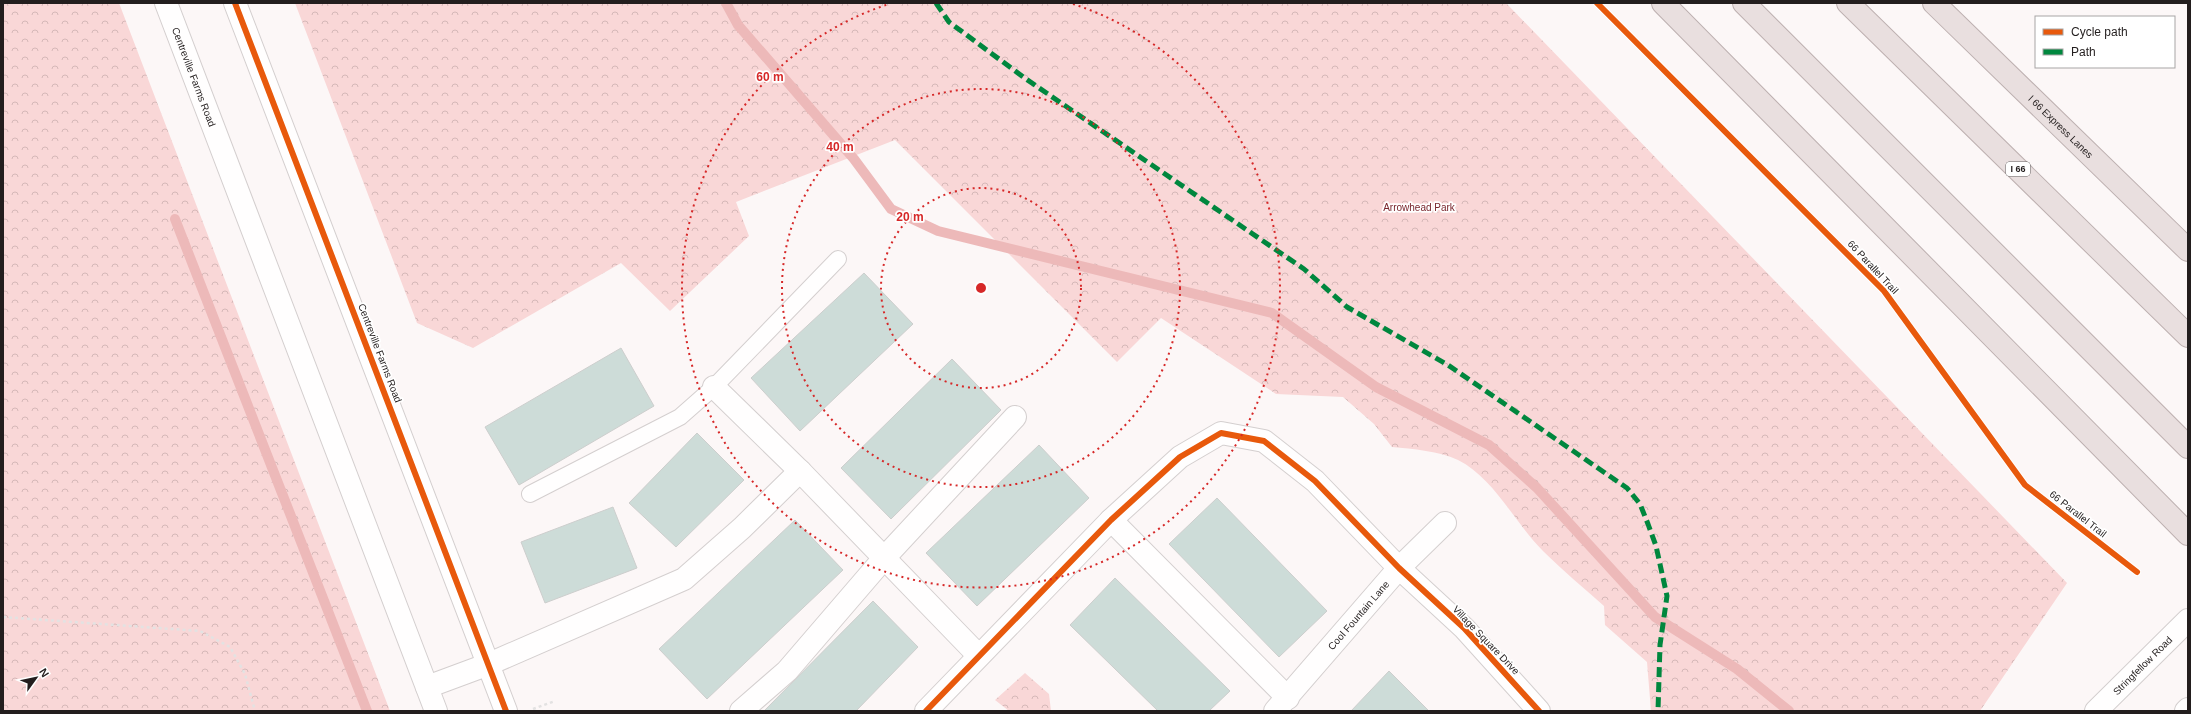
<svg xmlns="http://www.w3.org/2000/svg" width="2191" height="714" viewBox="0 0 2191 714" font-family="Arial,sans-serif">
	<defs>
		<pattern id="park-crowns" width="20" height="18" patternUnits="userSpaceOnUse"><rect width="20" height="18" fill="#f9d7d7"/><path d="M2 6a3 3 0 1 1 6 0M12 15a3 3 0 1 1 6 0" fill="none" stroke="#d5b8b8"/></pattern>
	</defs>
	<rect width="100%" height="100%" fill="#fcf7f7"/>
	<path fill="url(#park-crowns)" d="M3 3H119L390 711H3Z
		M295 3H1506L2067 583 1980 711H1651L1647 662 1605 625 1604 606C1584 588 1562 570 1543 551 1514 522 1494 478 1458 460 1440 451 1412 449 1392 447L1374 424 1343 397 1276 394 1161 318 1117 362 895 140 736 202 749 236 670 311 621 263 473 348 417 323Z
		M1025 673 1049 694 1051 711H1009L995 700Z"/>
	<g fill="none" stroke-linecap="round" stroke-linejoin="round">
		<path stroke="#edb9b9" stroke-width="10" d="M726 3 738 25 854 159 891 209 938 231 1272 313 1376 387 1489 445 1537 488 1655 617 1737 669 1789 711
			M175 219 367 711"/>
	</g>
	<path fill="#cddcd8" stroke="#cdcecd" d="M864 273 913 324 800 431 751 378Z
		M621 348 654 406 519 485 485 427Z
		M952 359 1001 410 891 519 841 468Z
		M697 433 744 480 676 547 629 503Z
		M1039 445 1089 498 977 606 926 553Z
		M1217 498 1327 611 1279 657 1169 544Z
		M613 507 637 568 545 603 521 542Z
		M795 520 843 570 707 699 659 649Z
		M1115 578 1230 691 1209 711H1158L1070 625Z
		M873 601 918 647 856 711H764Z
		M1389 671 1429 711H1351Z"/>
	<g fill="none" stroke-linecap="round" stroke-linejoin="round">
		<defs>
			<path id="service" d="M530 494 680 417 714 387 838 259"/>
			<g id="minor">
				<path d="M714 387 800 471 978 655"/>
				<path d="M1111 520 1288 698"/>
				<path d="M427 687 489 664 684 579 742 528 800 471"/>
				<path d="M741 711 787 671 885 557 1015 417"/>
				<path d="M926 711 1111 520 1180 457 1221 433 1264 441 1315 481 1399 568 1464 628 1539 711"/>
				<path id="s1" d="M1275 711 1399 568 1445 523"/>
			</g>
			<g id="tertiary">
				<path id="s2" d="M166 3 436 711"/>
				<path d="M235 3 506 711"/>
			</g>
			<g id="secondary">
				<path id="s3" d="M2096 711 2188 620"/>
				<path d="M2186 711 2188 709"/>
			</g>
			<g id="motorway">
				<path d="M1663 3 2188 534"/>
				<path d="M1744 3 2188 447"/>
				<path d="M1848 3 2188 336"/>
				<path id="s4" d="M1934 3 2188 250"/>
			</g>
		</defs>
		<use href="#service" stroke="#d4cfcf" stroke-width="18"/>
		<use href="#minor" stroke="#d4cfcf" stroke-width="24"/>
		<use href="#tertiary" stroke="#d4cfcf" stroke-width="24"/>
		<use href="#secondary" stroke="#d4cfcf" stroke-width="24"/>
		<use href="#motorway" stroke="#bdb0b0" stroke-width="24"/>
		<path stroke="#e3e2e2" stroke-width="2.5" stroke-dasharray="3 3" stroke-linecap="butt" d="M3 617 200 631 230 647 245 674 255 711
			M533 709 555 701"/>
		<use href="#service" stroke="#fffefe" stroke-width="16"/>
		<use href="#minor" stroke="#fffefe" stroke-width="22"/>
		<use href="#tertiary" stroke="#fffefe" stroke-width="22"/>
		<use href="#secondary" stroke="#fffefe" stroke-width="22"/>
		<use href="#motorway" stroke="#e9dfdf" stroke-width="22"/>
		<path stroke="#00873e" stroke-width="5" stroke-dasharray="10 5" stroke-linecap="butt" d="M936 3 949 22 1026 79 1304 269 1347 307 1448 365 1627 488 1640 504 1648 524 1656 546 1667 596 1660 645 1658 711"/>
		<defs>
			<path id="cycleway" d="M235 3 506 711
				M1597 3 1884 291 2025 485 2137 572
				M926 711 1111 520 1180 457 1221 433 1264 441 1315 481 1399 568 1464 628 1539 711"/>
		</defs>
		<use href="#cycleway" stroke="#fff" stroke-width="8"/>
		<use href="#cycleway" stroke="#e8590c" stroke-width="6"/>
	</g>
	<g fill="none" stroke="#d62828" stroke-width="2" stroke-dasharray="2 4">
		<circle cx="981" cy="288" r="100"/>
		<circle cx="981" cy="288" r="199"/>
		<path d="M1073 4A299 299 0 1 1 889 4"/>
	</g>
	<g text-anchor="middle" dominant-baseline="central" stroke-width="3.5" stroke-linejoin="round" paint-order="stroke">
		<rect fill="#fff" stroke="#656262" stroke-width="1" x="2006" y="162" width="24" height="14" rx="3"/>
		<g font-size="9" font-weight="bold" fill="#231e1e">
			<text x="2018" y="169">I 66</text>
		</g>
		<g font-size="10" fill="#231e1e" stroke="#fff">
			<text stroke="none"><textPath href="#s2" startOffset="79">Centreville Farms Road</textPath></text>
			<text stroke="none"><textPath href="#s4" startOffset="177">I 66 Express Lanes</textPath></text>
			<text transform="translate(1873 267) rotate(47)">66 Parallel Trail</text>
			<text transform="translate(380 353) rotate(69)">Centreville Farms Road</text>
			<text transform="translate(2078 514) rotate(38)">66 Parallel Trail</text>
			<text stroke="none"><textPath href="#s1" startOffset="127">Cool Fountain Lane</textPath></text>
			<text transform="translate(1486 640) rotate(46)">Village Square Drive</text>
			<text stroke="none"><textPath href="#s3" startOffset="65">Stringfellow Road</textPath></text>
		</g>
		<g font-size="10" fill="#78242b" stroke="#fff">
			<text x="1419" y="207">Arrowhead Park</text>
		</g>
	</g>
	<circle cx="981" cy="288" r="6" fill="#d62828" stroke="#fff" stroke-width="2"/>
	<g font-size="12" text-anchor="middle" font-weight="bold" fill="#d62828" stroke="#fff" stroke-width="3.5" stroke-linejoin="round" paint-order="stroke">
		<text x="770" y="81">60 m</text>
		<text x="840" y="151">40 m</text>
		<text x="910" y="221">20 m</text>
	</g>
	<rect width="2191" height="714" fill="none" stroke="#231e1e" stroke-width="8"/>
	<rect x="2035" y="16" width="140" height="52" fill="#ffffff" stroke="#a7a5a5"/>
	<rect x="2043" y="29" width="20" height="6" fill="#e8590c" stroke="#a7a5a5"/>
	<text x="2071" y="36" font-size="12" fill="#231e1e">Cycle path</text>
	<rect x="2043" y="49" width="20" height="6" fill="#00873e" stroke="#a7a5a5"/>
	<text x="2071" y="56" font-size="12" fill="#231e1e">Path</text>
	<g transform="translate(36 678) rotate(57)" stroke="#ffffff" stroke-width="3" paint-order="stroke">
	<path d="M0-3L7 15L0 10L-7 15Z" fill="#231e1e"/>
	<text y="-6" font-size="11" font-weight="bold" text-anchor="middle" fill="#231e1e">N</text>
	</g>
</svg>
